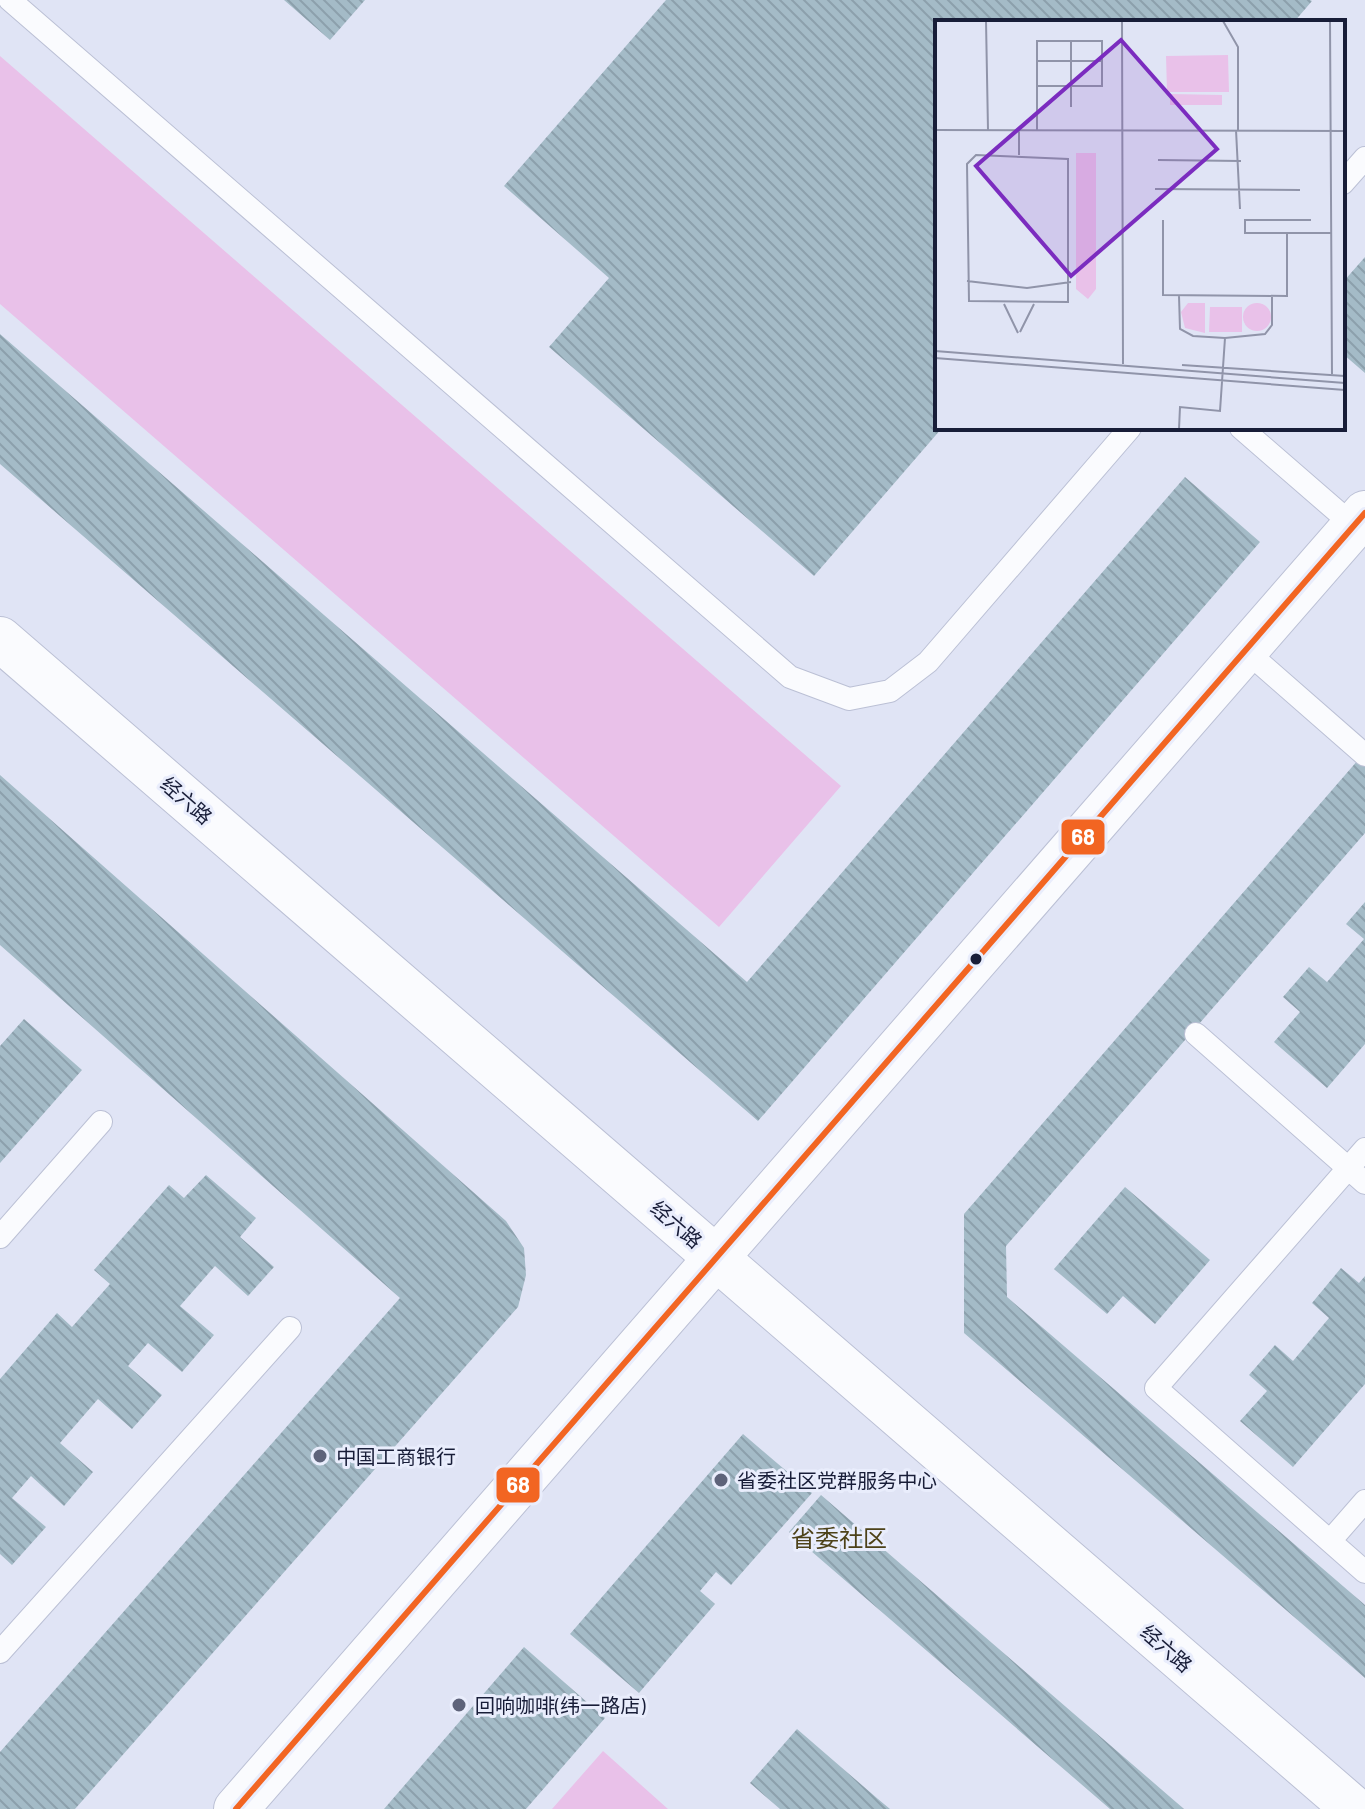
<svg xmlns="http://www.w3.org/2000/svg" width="1365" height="1809" viewBox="0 0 1365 1809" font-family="Barlow,'Noto Sans SC',sans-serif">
	<defs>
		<pattern id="building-back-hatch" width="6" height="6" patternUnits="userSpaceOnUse" patternTransform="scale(2)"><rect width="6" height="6" fill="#a4bbc7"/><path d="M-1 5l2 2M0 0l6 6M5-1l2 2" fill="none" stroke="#8ca0ac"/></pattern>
	</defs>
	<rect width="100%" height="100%" fill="#e0e4f5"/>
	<path fill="#e9c1e9" d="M0 56 841 786 719 927 0 304Z
		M603 1751 668 1809H552Z"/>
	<path fill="url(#building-back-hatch)" d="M284 0H365L330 40Z
		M666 0H1310L1312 1 1294 22H937V428H942L814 576 549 347 609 278 504 186Z
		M1365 257V373L1343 354V282Z
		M0 334 747 982 1185 477 1260 542 758 1121 0 464Z
		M1365 752V833L1006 1246 1007 1297 1365 1605V1678L964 1333V1214Z
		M0 775 506 1221 524 1248 526 1275 518 1307 75 1809H0V1752L400 1298 0 945Z
		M1365 902V1044L1327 1088 1274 1042 1300 1012 1283 997 1309 967 1327 982 1364 939 1346 924Z
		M24 1019 82 1070 0 1163V1046Z
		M206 1175 256 1218 240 1237 274 1267 248 1296 215 1266 180 1306 214 1335 182 1372 148 1343 128 1366 162 1395 132 1429 98 1399 60 1443 93 1472 64 1506 31 1476 12 1498 46 1527 12 1565 0 1554V1379L57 1313 72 1327 110 1284 94 1270 169 1185 184 1198Z
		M1125 1187 1210 1260 1155 1324 1123 1296 1107 1314 1054 1269Z
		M1341 1268 1359 1283 1365 1276V1384L1293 1467 1240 1421 1267 1391 1249 1375 1275 1345 1293 1361 1329 1318 1312 1303Z
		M743 1434 812 1493 731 1585 716 1572 700 1591 715 1604 639 1693 570 1634Z
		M821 1495 1184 1809H1110L789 1532Z
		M524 1647 605 1718 526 1809H384Z
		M797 1729 878 1799 890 1809H780L750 1783Z"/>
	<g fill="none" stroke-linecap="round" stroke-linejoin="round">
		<defs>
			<path id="lane" d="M10 0 790 677 849 699 890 691 928 662 1130 428
				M1343 183 1365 158
				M1241 428 1354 526
				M1245 650 1365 755
				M1196 1034 1365 1183
				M1365 1149 1156 1388 1365 1572
				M0 1237 101 1122
				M1330 1541 1365 1501
				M0 1652 290 1328"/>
			<path id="street" d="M0 639 1354 1809"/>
			<path id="secondary" d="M236 1809 1365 513"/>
		</defs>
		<use href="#lane" stroke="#bbc0d5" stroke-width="24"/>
		<use href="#street" stroke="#bbc0d5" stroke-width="46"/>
		<use href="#secondary" stroke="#bbc0d5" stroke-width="46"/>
		<use href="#lane" stroke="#fafbfe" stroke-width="22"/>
		<use href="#street" stroke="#fafbfe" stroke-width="44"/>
		<use href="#secondary" stroke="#fafbfe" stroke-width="44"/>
		<defs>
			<path id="bus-1" d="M236 1809 1365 513"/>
		</defs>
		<use href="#bus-1" stroke="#e9edfc" stroke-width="12"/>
		<use href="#bus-1" stroke="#f26522" stroke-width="6"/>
	</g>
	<circle fill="#181d38" stroke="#e9edfc" stroke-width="3" cx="976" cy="959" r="7"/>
	<g fill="#5e637a" stroke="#e9edfc" stroke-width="3">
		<circle cx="320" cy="1456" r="8"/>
		<circle cx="721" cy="1480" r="8"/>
		<circle cx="459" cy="1705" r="8"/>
	</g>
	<g text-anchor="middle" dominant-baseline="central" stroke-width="6" stroke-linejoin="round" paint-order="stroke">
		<g font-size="20" fill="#181d38" stroke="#e9edfc">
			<text transform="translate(187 800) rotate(41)">经六路</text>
			<text transform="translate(677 1224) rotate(41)">经六路</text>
			<text transform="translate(1167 1648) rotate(41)">经六路</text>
		</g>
		<g font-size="20" fill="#181d38" stroke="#e9edfc" text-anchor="start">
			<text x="336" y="1456">中国工商银行</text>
			<text x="737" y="1480">省委社区党群服务中心</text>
			<text x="475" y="1705">回响咖啡(纬一路店)</text>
		</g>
		<g font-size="24" fill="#4d4219" stroke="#e9edfc">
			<text x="839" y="1537">省委社区</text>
		</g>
	</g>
	<g transform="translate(935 20)">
		<rect width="410" height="410" fill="#e0e4f5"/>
		<path d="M235 74 287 75V85H235ZM141 133H161V269L153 279 141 269ZM253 283H270V313L250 308 246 292ZM308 297a14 14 0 1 1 28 0a14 14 0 1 1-28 0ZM275 287H307V312H274Z" fill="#e9c1e9"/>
		<path d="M293 35 294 72H232L231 36Z" fill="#e9c1e9"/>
		<path fill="none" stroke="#9094a9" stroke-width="2" d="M51 1 53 110M187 1 188 344M288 1 303 27V110M395 1 397 354M102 41H167M136 87V21M0 110 410 111M84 110V135M102 110V21H167V66H102M301 110 305 189M41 135 133 139V282L34 281 32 144ZM223 140 306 141M220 169 365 170M228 200V275L352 276V213M376 200H310V213H396M32 261 92 268 136 262M244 276 245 309 258 316 290 318 330 314 337 305V276M69 284 83 313M85 312 99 284M0 331 410 363M0 338 410 370M247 345 410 356M244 409 245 387 285 391 290 318"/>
		<path fill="#7b2cbf" fill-opacity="0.15" stroke="#7b2cbf" stroke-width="4" d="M186 20 282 129 136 256 41 146Z"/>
		<rect width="410" height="410" fill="none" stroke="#181d38" stroke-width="4"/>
	</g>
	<g stroke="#e9edfc" stroke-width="3">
		<rect x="1060" y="818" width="46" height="38" rx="8" fill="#f26522"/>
		<rect x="495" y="1466" width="46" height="38" rx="8" fill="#f26522"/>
	</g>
	<g font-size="22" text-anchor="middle" font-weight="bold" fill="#fff">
		<text x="1083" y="845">68</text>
		<text x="518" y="1493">68</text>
	</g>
</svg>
